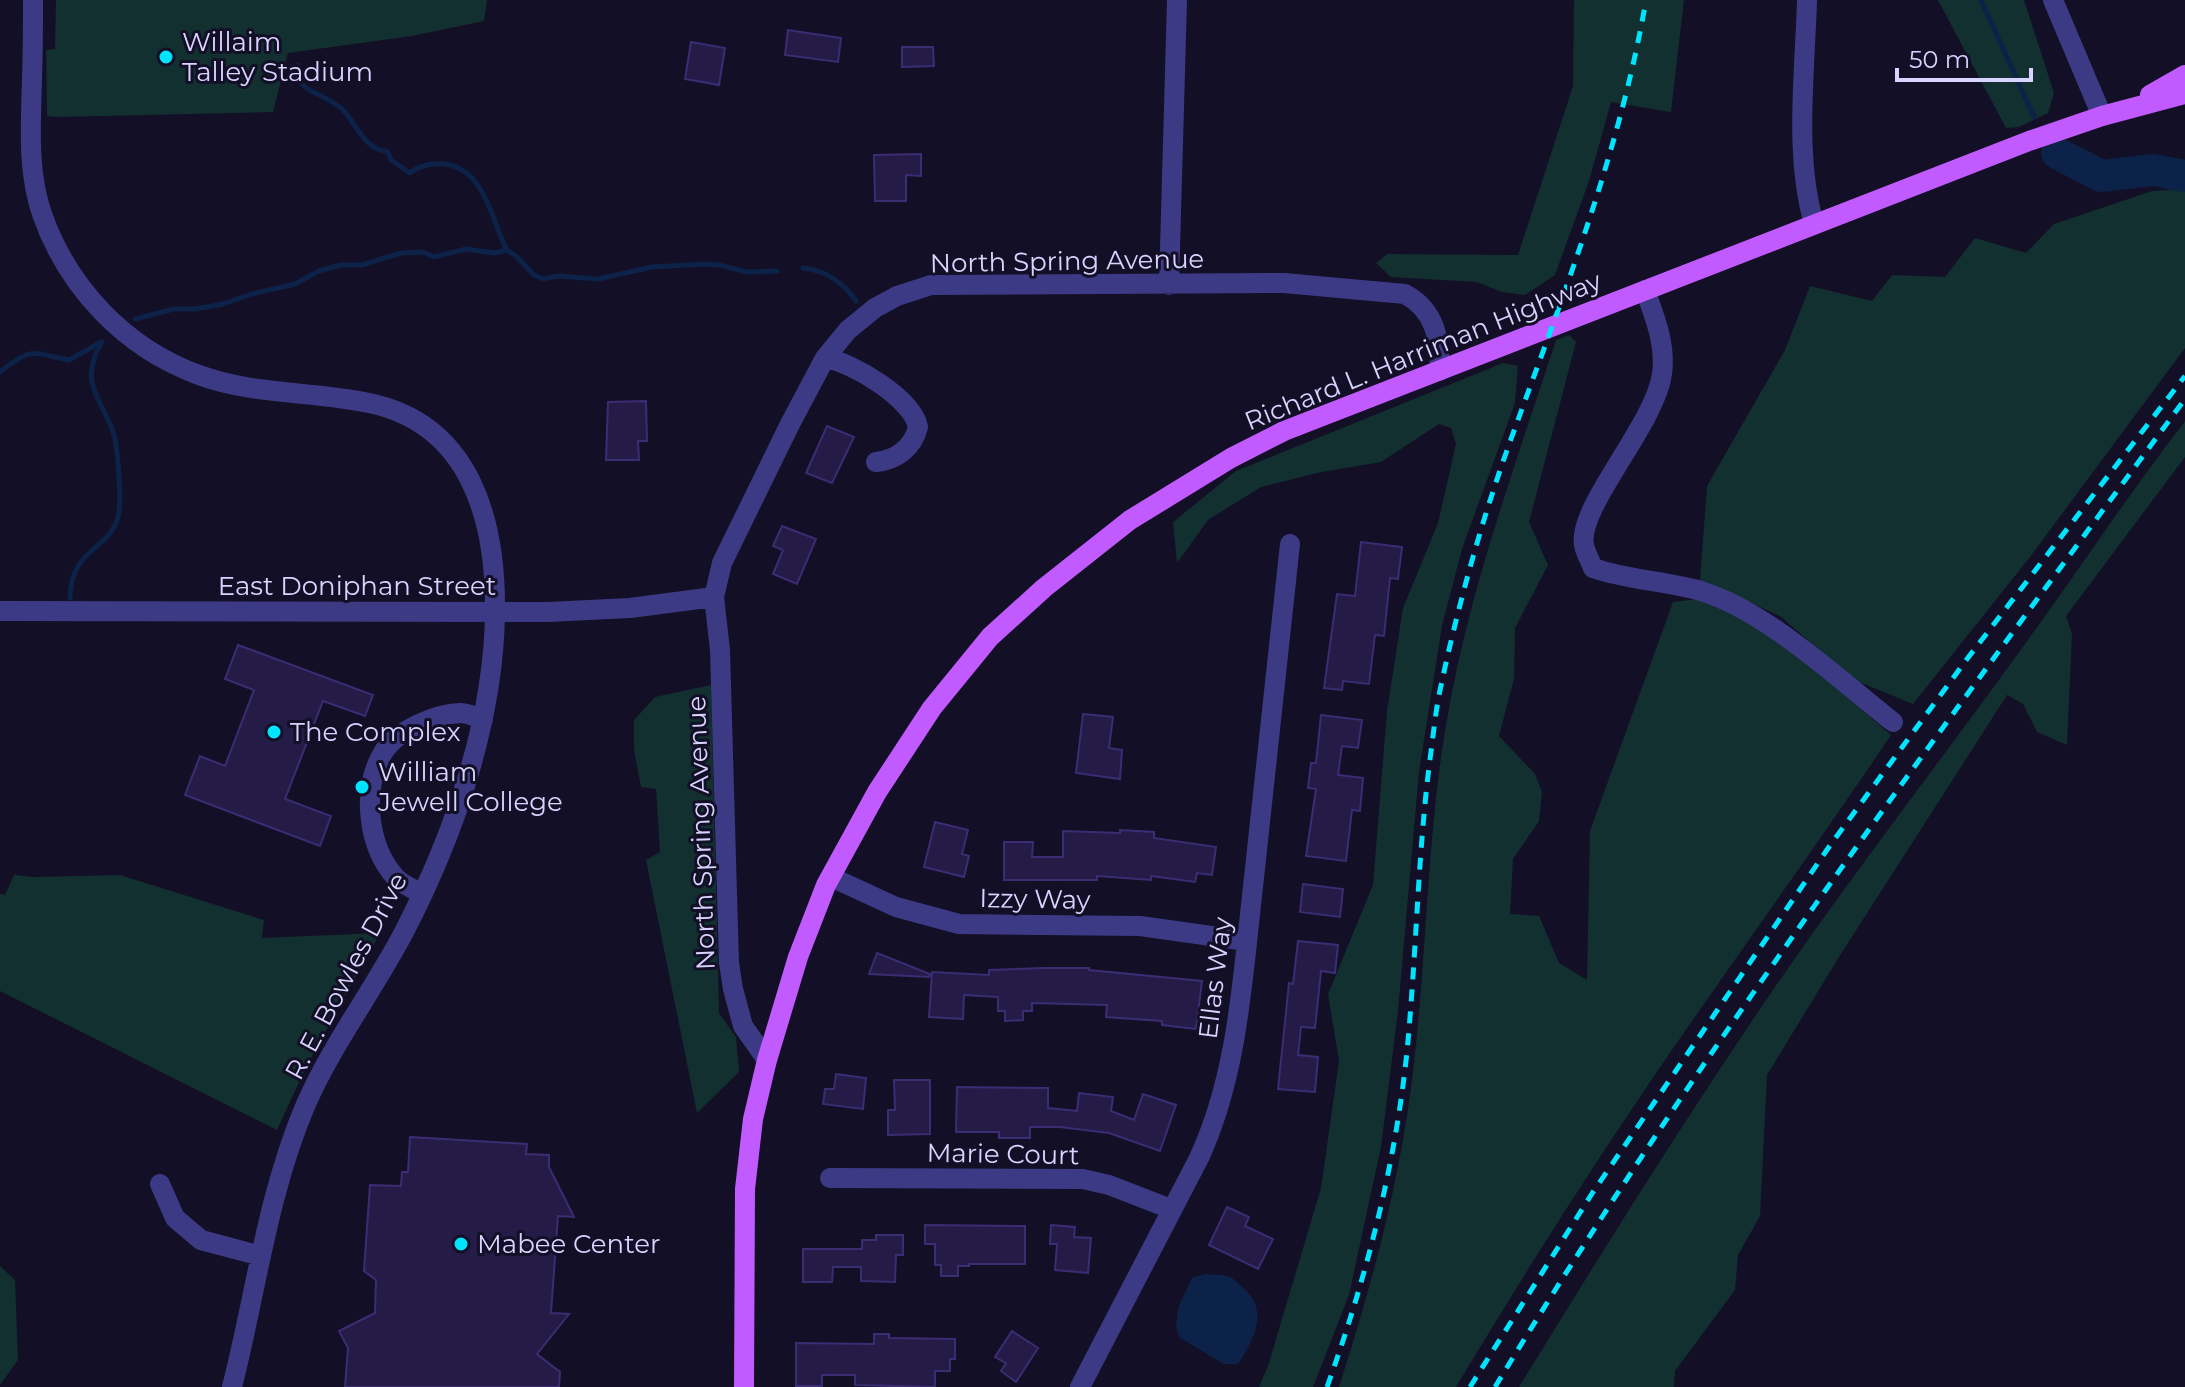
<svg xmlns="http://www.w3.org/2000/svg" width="2185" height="1387" viewBox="0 0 2185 1387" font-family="Montserrat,sans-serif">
	<rect width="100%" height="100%" fill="#130f26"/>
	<path fill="#12302f" d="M56 0H487L484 21 412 36 288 53 273 112 59 117 47 116 46 50 55 49Z
		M1574 0H1684L1671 112 1611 102 1589 181 1555 275 1525 295 1502 292 1477 282 1391 277 1376 263 1388 254 1518 255 1573 86Z
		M1938 0H2024L2054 93 2048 113 2019 127 2006 128Z
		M2185 189V348L2030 557 1913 704 1854 680 1780 616 1700 580 1707 486 1785 350 1810 286 1872 301 1892 275 1945 277 1975 238 2026 253 2054 224 2152 191Z
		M1569 335 1576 342 1529 522 1548 565 1515 628 1514 679 1499 736 1535 774 1542 792 1539 821 1513 859 1510 914 1539 916 1559 963 1587 980 1590 831 1673 602 1706 598 1760 622 1891 735C1830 826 1766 915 1704 1004 1616 1129 1534 1257 1456 1387H1339C1373 1281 1402 1174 1414 1063 1427 950 1427 837 1446 725 1468 593 1515 466 1556 340Z
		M1503 363 1518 366 1515 403 1462 549 1442 626 1419 772 1398 1011 1381 1147 1349 1295 1313 1387H1259L1268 1366 1321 1188 1339 1061 1328 994 1373 885 1387 711 1403 608 1438 523 1456 444 1451 428 1439 424 1381 462 1321 472 1261 487 1208 520 1177 563 1173 522 1236 471Z
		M2185 421V457L2066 616 2072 634 2067 745 2037 732 2023 704 2007 695 1839 957 1767 1075 1760 1216 1738 1255 1735 1290 1675 1371 1674 1387H1519C1597 1260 1676 1133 1760 1009 1846 882 1940 762 2030 637 2082 565 2131 491 2185 421Z
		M711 685 719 1013 736 1037 739 1072 697 1113 646 860 660 852 656 789 641 787 634 750V720L655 697Z
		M14 875 33 877 120 875 264 920 262 938 380 933 307 1065 277 1130 0 991V894L5 895Z
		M0 1266 15 1280 18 1360 0 1385Z"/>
	<path fill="#0c2248" d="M1205 1274C1212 1275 1224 1274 1230 1277 1234 1279 1237 1282 1240 1285 1270 1308 1256 1337 1238 1364H1224L1180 1338 1176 1328 1178 1308 1192 1278Z"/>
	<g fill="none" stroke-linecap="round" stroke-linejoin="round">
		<path stroke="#0c2248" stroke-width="5" d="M1981 0 2034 117
			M298 65 301 82 305 87C316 95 334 100 343 110 358 126 363 148 388 152L391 160 410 173C420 165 432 163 444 164 485 168 491 220 507 250L516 256 534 275 543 279 558 276 598 279 652 267 705 264 720 265 746 272 777 271
			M803 268C825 270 844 283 856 301
			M135 319 174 309H195L223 304 252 294 295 284 319 271 341 265H362L401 253 423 252 434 257 466 249 494 253 507 250
			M0 372C32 346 31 353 69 360L101 342
			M70 598C71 547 109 551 118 517 122 503 118 446 113 432 100 395 78 382 102 342"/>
		<path stroke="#0c2248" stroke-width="32" d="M2057 153 2101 176 2153 170 2185 176"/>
	</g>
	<path fill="#241b47" stroke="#3b2d73" stroke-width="2" d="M788 30 841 38 838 62 785 55Z
		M691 42 725 48 719 85 685 79Z
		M902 47H933L934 66 902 67Z
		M921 154V176L906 175V201H875L874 155Z
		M646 401 647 441H638L639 460H606L608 402Z
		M827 426 854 437 832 483 806 473Z
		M782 526 816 539 797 584 773 574 783 550 773 546Z
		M1361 542 1402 547 1398 579 1390 578 1384 636 1375 635 1369 684 1343 681 1342 690 1324 688 1337 594 1355 596Z
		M238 645 373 695 365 716 323 701 285 799 331 816 320 846 185 795 200 756 225 766 254 690 225 679Z
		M1083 714 1113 717 1109 748 1122 750 1120 779 1076 773Z
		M1321 715 1362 720 1358 748 1342 746 1338 775 1363 778 1360 811 1352 810 1346 861 1306 856 1316 789 1308 788 1311 763H1316Z
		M935 822 968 830 962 854 969 856 964 877 924 867Z
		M1120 830 1154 832V838L1216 847 1212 875 1197 873 1195 882 1151 876V880L1097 876V880H1004V842H1033L1032 857H1063V831L1120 833Z
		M1303 884 1343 889 1340 917 1300 912Z
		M1298 941 1338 945 1335 973 1321 971 1315 1028 1301 1027 1298 1055 1318 1057 1315 1092 1278 1089 1289 983 1293 984Z
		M877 953 930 974 929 977 869 974Z
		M1043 968H1089V970L1202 981 1196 1029 1162 1025V1021L1106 1017 1107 1005 1032 1003V1011H1023V1020L1005 1021V1011H998V997L964 995 963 1019 929 1017 932 972 989 975V970Z
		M836 1074 866 1078 863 1109 823 1104 825 1089H834Z
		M894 1080H930V1134L888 1135V1110H895Z
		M957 1087 1048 1088V1108L1077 1111 1079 1093 1113 1097 1111 1111 1134 1120 1143 1094 1176 1105 1160 1151 1109 1133 1060 1127H1030V1138H999V1132H956Z
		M410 1137 527 1144 526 1154 549 1155V1167L574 1217 558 1216 551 1313 569 1314 537 1354 560 1372 559 1387H345L348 1348 339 1331 375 1313 376 1280 364 1271 370 1185 401 1186 402 1172H408Z
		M1227 1207 1249 1217 1245 1226 1273 1239 1258 1269 1209 1245Z
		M925 1225 1025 1226V1264H969V1266H958V1276H941V1265H935V1244H925Z
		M1051 1225 1075 1227 1074 1237 1091 1238 1088 1273 1055 1270 1057 1244H1050Z
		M876 1235H903V1255H896L895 1282 861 1281V1267H833L832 1282H803V1249H862V1240H876Z
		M1012 1331 1038 1348 1016 1382 1001 1371 1006 1363 995 1357Z
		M874 1334H889V1338L955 1339V1359H950V1371H935V1387L855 1385V1375H822V1386H796V1343L874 1344Z"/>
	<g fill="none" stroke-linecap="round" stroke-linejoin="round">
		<path stroke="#3d3a85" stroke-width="20" d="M33 0C33 26 33 52 32 78 31 124 27 170 42 214 68 288 125 348 199 375 253 395 313 391 369 403 471 424 496 521 495 612 494 721 454 835 404 932 373 991 333 1043 306 1104 267 1195 256 1293 232 1387
			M1807 0C1805 71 1794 155 1814 224
			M2053 0 2102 116
			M1169 285 1177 0
			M1645 290C1655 318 1666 344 1662 374 1655 425 1577 507 1584 545 1585 552 1590 560 1593 568 1628 580 1665 581 1701 591 1768 612 1837 678 1893 722
			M825 358C852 362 913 399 918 427 913 448 896 460 876 462
			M0 611 548 612 630 608 714 597
			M831 877 896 907 959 924 1140 926 1247 941
			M422 894C414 889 403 885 396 878 367 846 361 788 384 751 398 730 435 714 460 713 467 713 476 717 483 719
			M767 1060 743 1026 733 989 729 963 720 650 714 597 722 563 790 424 825 358 848 330 875 308 897 296 931 285 1284 283 1405 294C1436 311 1439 338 1440 371
			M830 1178 1083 1179 1109 1185 1171 1209
			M160 1184 175 1218 201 1240 261 1256
			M1080 1387 1199 1158C1237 1076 1242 984 1252 896 1265 779 1277 661 1290 544"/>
		<path stroke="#c25bff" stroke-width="20" d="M2150 95 2185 75
			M744 1387 745 1189 753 1119 767 1060 798 957 826 885 877 792 932 708 990 637 1044 588 1130 520 1231 458 1284 431 2029 141 2102 116 2185 94"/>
		<path stroke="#00e5ff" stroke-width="5" stroke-dasharray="12 10" stroke-linecap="butt" d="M1327 1387C1370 1268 1401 1143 1410 1017 1417 930 1419 845 1430 759 1433 738 1435 716 1439 695 1457 609 1481 522 1511 439 1563 296 1620 151 1646 0
			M1470 1387 1593 1192 1831 844 1967 659 2185 376
			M1495 1387C1704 1043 1947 722 2185 399"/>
	</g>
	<g fill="#00e5ff" stroke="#130f26" stroke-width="3">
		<circle cx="166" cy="57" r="8"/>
		<circle cx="274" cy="732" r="8"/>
		<circle cx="362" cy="787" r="8"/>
		<circle cx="461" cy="1244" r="8"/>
	</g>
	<g text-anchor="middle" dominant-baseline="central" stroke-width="6" stroke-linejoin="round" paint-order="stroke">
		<g font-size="26" fill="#d9d4ff" stroke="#130f26" text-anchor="start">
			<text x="182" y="42">Willaim<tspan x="182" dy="30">Talley Stadium</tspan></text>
			<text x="290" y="732">The Complex</text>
			<text x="378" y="772">William<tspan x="378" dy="30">Jewell College</tspan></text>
			<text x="477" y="1244">Mabee Center</text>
		</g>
		<g font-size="26" fill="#d9d4ff" stroke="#130f26">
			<text transform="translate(1067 261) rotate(-1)">North Spring Avenue</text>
			<text transform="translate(1423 351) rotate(-22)">Richard L. Harriman Highway</text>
			<text x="357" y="586">East Doniphan Street</text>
			<text transform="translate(701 833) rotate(-92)">North Spring Avenue</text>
			<text transform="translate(1035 899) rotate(1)">Izzy Way</text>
			<text transform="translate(346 976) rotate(-62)">R. E. Bowles Drive</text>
			<text transform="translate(1215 978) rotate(-83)">Ellas Way</text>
			<text transform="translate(1003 1154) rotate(1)">Marie Court</text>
		</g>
	</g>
	<path d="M1897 68v12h134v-12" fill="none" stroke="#d9d4ff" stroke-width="4"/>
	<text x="1909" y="68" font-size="24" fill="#d9d4ff" stroke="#130f26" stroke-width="6" paint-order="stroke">50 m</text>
</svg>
